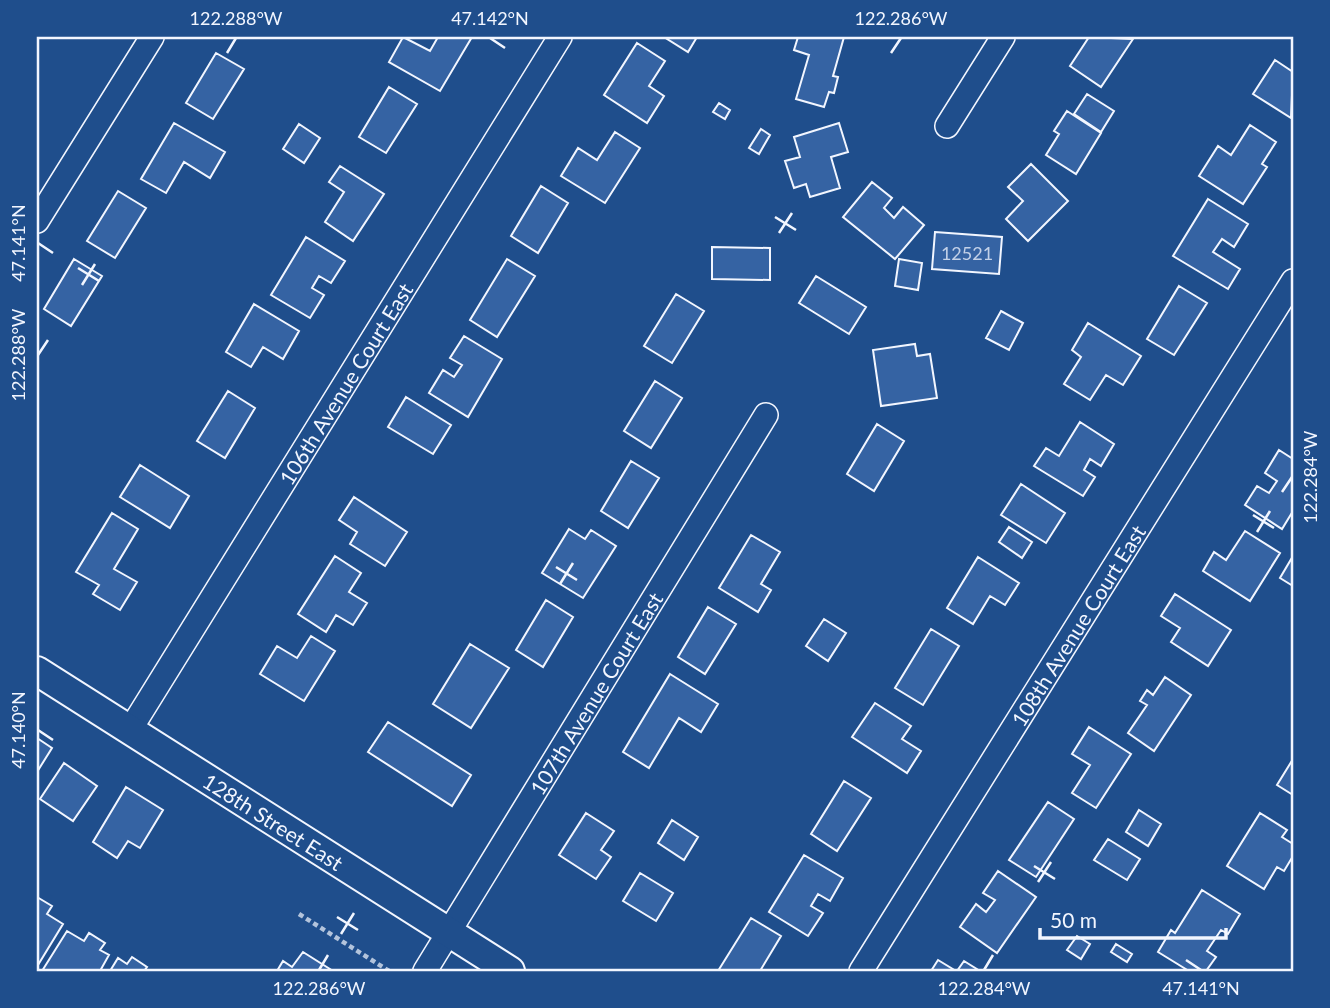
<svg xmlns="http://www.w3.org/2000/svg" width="1330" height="1008" viewBox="0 0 1330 1008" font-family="Lato,sans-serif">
	<rect width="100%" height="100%" fill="#1f4e8c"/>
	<path fill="#3563a3" stroke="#f2f6ff" stroke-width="2" d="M403 37 430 51 438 37H472L440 91 389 62Z
		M664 37H697L688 52Z
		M798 37H844L833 76 838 77 834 93 829 92 824 107 796 99 809 55 794 50Z
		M1089 37 1133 39 1101 87 1070 66Z
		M637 43 665 61 649 86 664 96 647 123 604 95Z
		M216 53 244 69 213 119 186 103Z
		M1275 60 1293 72 1291 118 1253 94Z
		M389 87 417 104 386 153 359 137Z
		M1087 94 1114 111 1101 132 1074 114Z
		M719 103 730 110 725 119 713 112Z
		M1067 111 1101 133 1076 174 1046 155 1059 134 1054 131Z
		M174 123 225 152 210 178 184 162 166 193 141 179Z
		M839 123 848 152 831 157 840 188 810 197 806 184 794 188 785 161 800 157 794 137Z
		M299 124 320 138 304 163 283 149Z
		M1250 125 1276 142 1262 164 1267 167 1243 204 1199 176 1218 146 1231 155Z
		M761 129 770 135 759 154 749 148Z
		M615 132 640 148 605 203 561 176 578 148 597 160Z
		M1031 164 1068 201 1028 241 1006 219 1023 201 1008 187Z
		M340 166 384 194 353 241 325 222 344 192 329 182Z
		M872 182 892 198 884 208 894 218 903 207 924 225 895 259 843 217Z
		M541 186 568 203 538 253 511 236Z
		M118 191 146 208 115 258 87 241Z
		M1208 199 1248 224 1234 247 1222 239 1213 252 1240 269 1228 289 1173 256Z
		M935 232 1002 237 999 274 932 269Z
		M306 237 345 261 331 283 319 276 312 288 324 295 310 318 271 295Z
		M712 247 770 248V280L712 279Z
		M74 259 102 276 71 326 44 309Z
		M507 259 535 276 497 337 470 320Z
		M899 259 922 263 918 290 895 286Z
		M816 276 866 307 849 334 799 303Z
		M1179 286 1207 303 1174 355 1147 339Z
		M676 294 704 311 672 363 644 346Z
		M254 304 299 331 283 359 263 347 251 367 226 352Z
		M1001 311 1023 323 1009 350 986 338Z
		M1088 323 1141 356 1123 385 1106 375 1090 400 1064 384 1081 357 1072 350Z
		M464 336 502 359 468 417 429 393 443 370 454 377 462 365 450 358Z
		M915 344 917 356 930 354 937 398 881 406 873 350Z
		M655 381 682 398 651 448 624 431Z
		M228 391 255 408 225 458 197 441Z
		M406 397 451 425 433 454 388 427Z
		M1080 422 1114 444 1101 466 1090 459 1084 470 1095 477 1083 496 1034 466 1046 448 1059 456Z
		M877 424 904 441 874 491 847 474Z
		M1279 450 1293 459V511L1282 529 1245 505 1257 486 1269 493 1277 481 1265 473Z
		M631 461 659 478 628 528 601 511Z
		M140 465 189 496 170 528 120 497Z
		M1021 484 1065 513 1046 543 1001 515Z
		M354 497 407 532 385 566 350 544 357 532 339 520Z
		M112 513 138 529 114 569 137 582 120 610 93 594 99 585 76 572Z
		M1009 527 1032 542 1022 558 999 542Z
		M569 529 585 539 591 530 616 546 583 598 542 573Z
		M1245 531 1280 553 1250 601 1203 571 1214 552 1226 560Z
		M751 535 780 552 761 584 771 590 758 612 719 588Z
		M335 556 361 573 349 592 367 603 353 625 336 615 326 632 298 614Z
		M1293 556V586L1280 578Z
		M978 557 1019 583 1005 605 990 596 973 624 947 608Z
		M1175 594 1231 630 1208 666 1171 642 1180 628 1161 616Z
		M546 600 573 617 543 667 516 650Z
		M708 607 736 624 705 674 678 657Z
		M824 619 846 633 828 661 806 646Z
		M931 629 959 646 923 705 895 688Z
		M311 636 335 651 304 701 260 674 277 646 297 658Z
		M470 644 509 668 471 728 433 704Z
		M670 674 718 704 701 732 679 718 649 768 623 752Z
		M1165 677 1191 695 1154 751 1128 733 1147 705 1140 701 1147 690 1153 695Z
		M875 703 911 726 902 739 921 751 907 773 852 737Z
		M388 722 471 775 452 806 368 752Z
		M1089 727 1131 754 1096 808 1072 793 1090 765 1072 754Z
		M37 738 52 748 37 772Z
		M1293 759V795L1277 785Z
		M64 763 97 786 73 821 40 799Z
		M844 781 871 798 837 851 811 834Z
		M126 787 163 810 140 848 128 841 117 858 93 842Z
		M1048 802 1074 819 1036 877 1009 860Z
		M1139 810 1161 824 1148 846 1126 832Z
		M586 813 614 831 601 850 611 857 596 879 559 855Z
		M1260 813 1287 830 1282 837 1293 844V856L1284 871 1277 867 1264 889 1227 866Z
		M672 820 698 837 684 860 658 843Z
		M1108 839 1140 859 1127 880 1094 860Z
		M804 855 843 878 830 901 818 894 811 906 823 913 808 936 769 912Z
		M998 871 1036 897 997 953 960 927 976 904 986 912 995 900 983 893Z
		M640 873 673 893 656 921 623 901Z
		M1202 890 1240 914 1228 934 1221 930 1207 951 1216 957 1206 971H1189L1158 952 1171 930 1175 933Z
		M37 897 52 906 47 914 63 924 38 965Z
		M751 918 781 936 760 971H718Z
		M67 931 84 941 89 933 105 943 100 950 109 955 100 971H42Z
		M1077 936 1090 944 1081 959 1067 950Z
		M1116 944 1132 954 1127 962 1111 952Z
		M303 952 333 971H277L283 961 292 967Z
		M132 957 147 967 144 971H110L118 958 127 964Z
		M938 960 956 971H931Z
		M964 961 980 971H957Z"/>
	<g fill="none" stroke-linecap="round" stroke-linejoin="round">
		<defs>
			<g id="minor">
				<path d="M947 126 1003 37"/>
				<path d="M37 221 152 37"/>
				<path id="s1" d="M130 730 560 37"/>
				<path id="s2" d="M425 971 766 415"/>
				<path id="s3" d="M861 971 1293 281"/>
			</g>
			<g id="tertiary">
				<path id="s4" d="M37 671 510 971"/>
			</g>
		</defs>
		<use href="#minor" stroke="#f2f6ff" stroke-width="26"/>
		<use href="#tertiary" stroke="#f2f6ff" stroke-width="32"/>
		<path stroke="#b3c4dc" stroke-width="4.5" stroke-dasharray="5 3.5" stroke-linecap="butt" d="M299 914 389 971"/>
		<use href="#minor" stroke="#1f4e8c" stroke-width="23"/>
		<use href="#tertiary" stroke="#1f4e8c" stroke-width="28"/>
	</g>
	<path fill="none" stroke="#f2f6ff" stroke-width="2.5" d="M490 38 505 48M227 53 236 38M891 53 901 38M775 217 796 230M779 233 792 213M38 243 53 253M78 268 99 281M82 285 95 264M38 355 48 340M1282 492 1292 477M1253 515 1274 528M1257 532 1270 511M556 567 577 580M560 584 573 563M38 730 53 740M1034 866 1055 879M1038 882 1051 862M337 917 358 930M341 934 354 913M1186 960 1201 970M319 970 328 955M984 970 993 955"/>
	<g text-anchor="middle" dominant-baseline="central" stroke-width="5" stroke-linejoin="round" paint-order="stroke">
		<g font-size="18" fill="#c3d1e8">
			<text x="967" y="253">12521</text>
		</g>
		<g font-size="21" fill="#f2f6ff" stroke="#1f4e8c">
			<text stroke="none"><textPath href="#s1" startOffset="408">106th Avenue Court East</textPath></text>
			<text stroke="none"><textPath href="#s3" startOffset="408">108th Avenue Court East</textPath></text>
			<text stroke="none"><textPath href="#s2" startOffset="326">107th Avenue Court East</textPath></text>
			<text stroke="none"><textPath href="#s4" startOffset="280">128th Street East</textPath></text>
		</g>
	</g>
	<rect width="1330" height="1008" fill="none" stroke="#1f4e8c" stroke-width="77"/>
	<path d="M1040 928v10h186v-10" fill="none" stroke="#f2f6ff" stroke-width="3.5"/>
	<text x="1050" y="928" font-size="21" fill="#f2f6ff" stroke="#1f4e8c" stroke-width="5" paint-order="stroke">50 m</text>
	<rect x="38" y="38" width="1254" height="932" fill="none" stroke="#f2f6ff" stroke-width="2.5"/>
	<g font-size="18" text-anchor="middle" fill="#f2f6ff">
		<text x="236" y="25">122.288°W</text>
		<text x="490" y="25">47.142°N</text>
		<text x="901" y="25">122.286°W</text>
		<text transform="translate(19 243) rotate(-90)" y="6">47.141°N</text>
		<text transform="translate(19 355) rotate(-90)" y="6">122.288°W</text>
		<text transform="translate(1311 477) rotate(-90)" y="6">122.284°W</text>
		<text transform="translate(19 730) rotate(-90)" y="6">47.140°N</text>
		<text x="319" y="995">122.286°W</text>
		<text x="984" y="995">122.284°W</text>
		<text x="1201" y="995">47.141°N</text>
	</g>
</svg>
